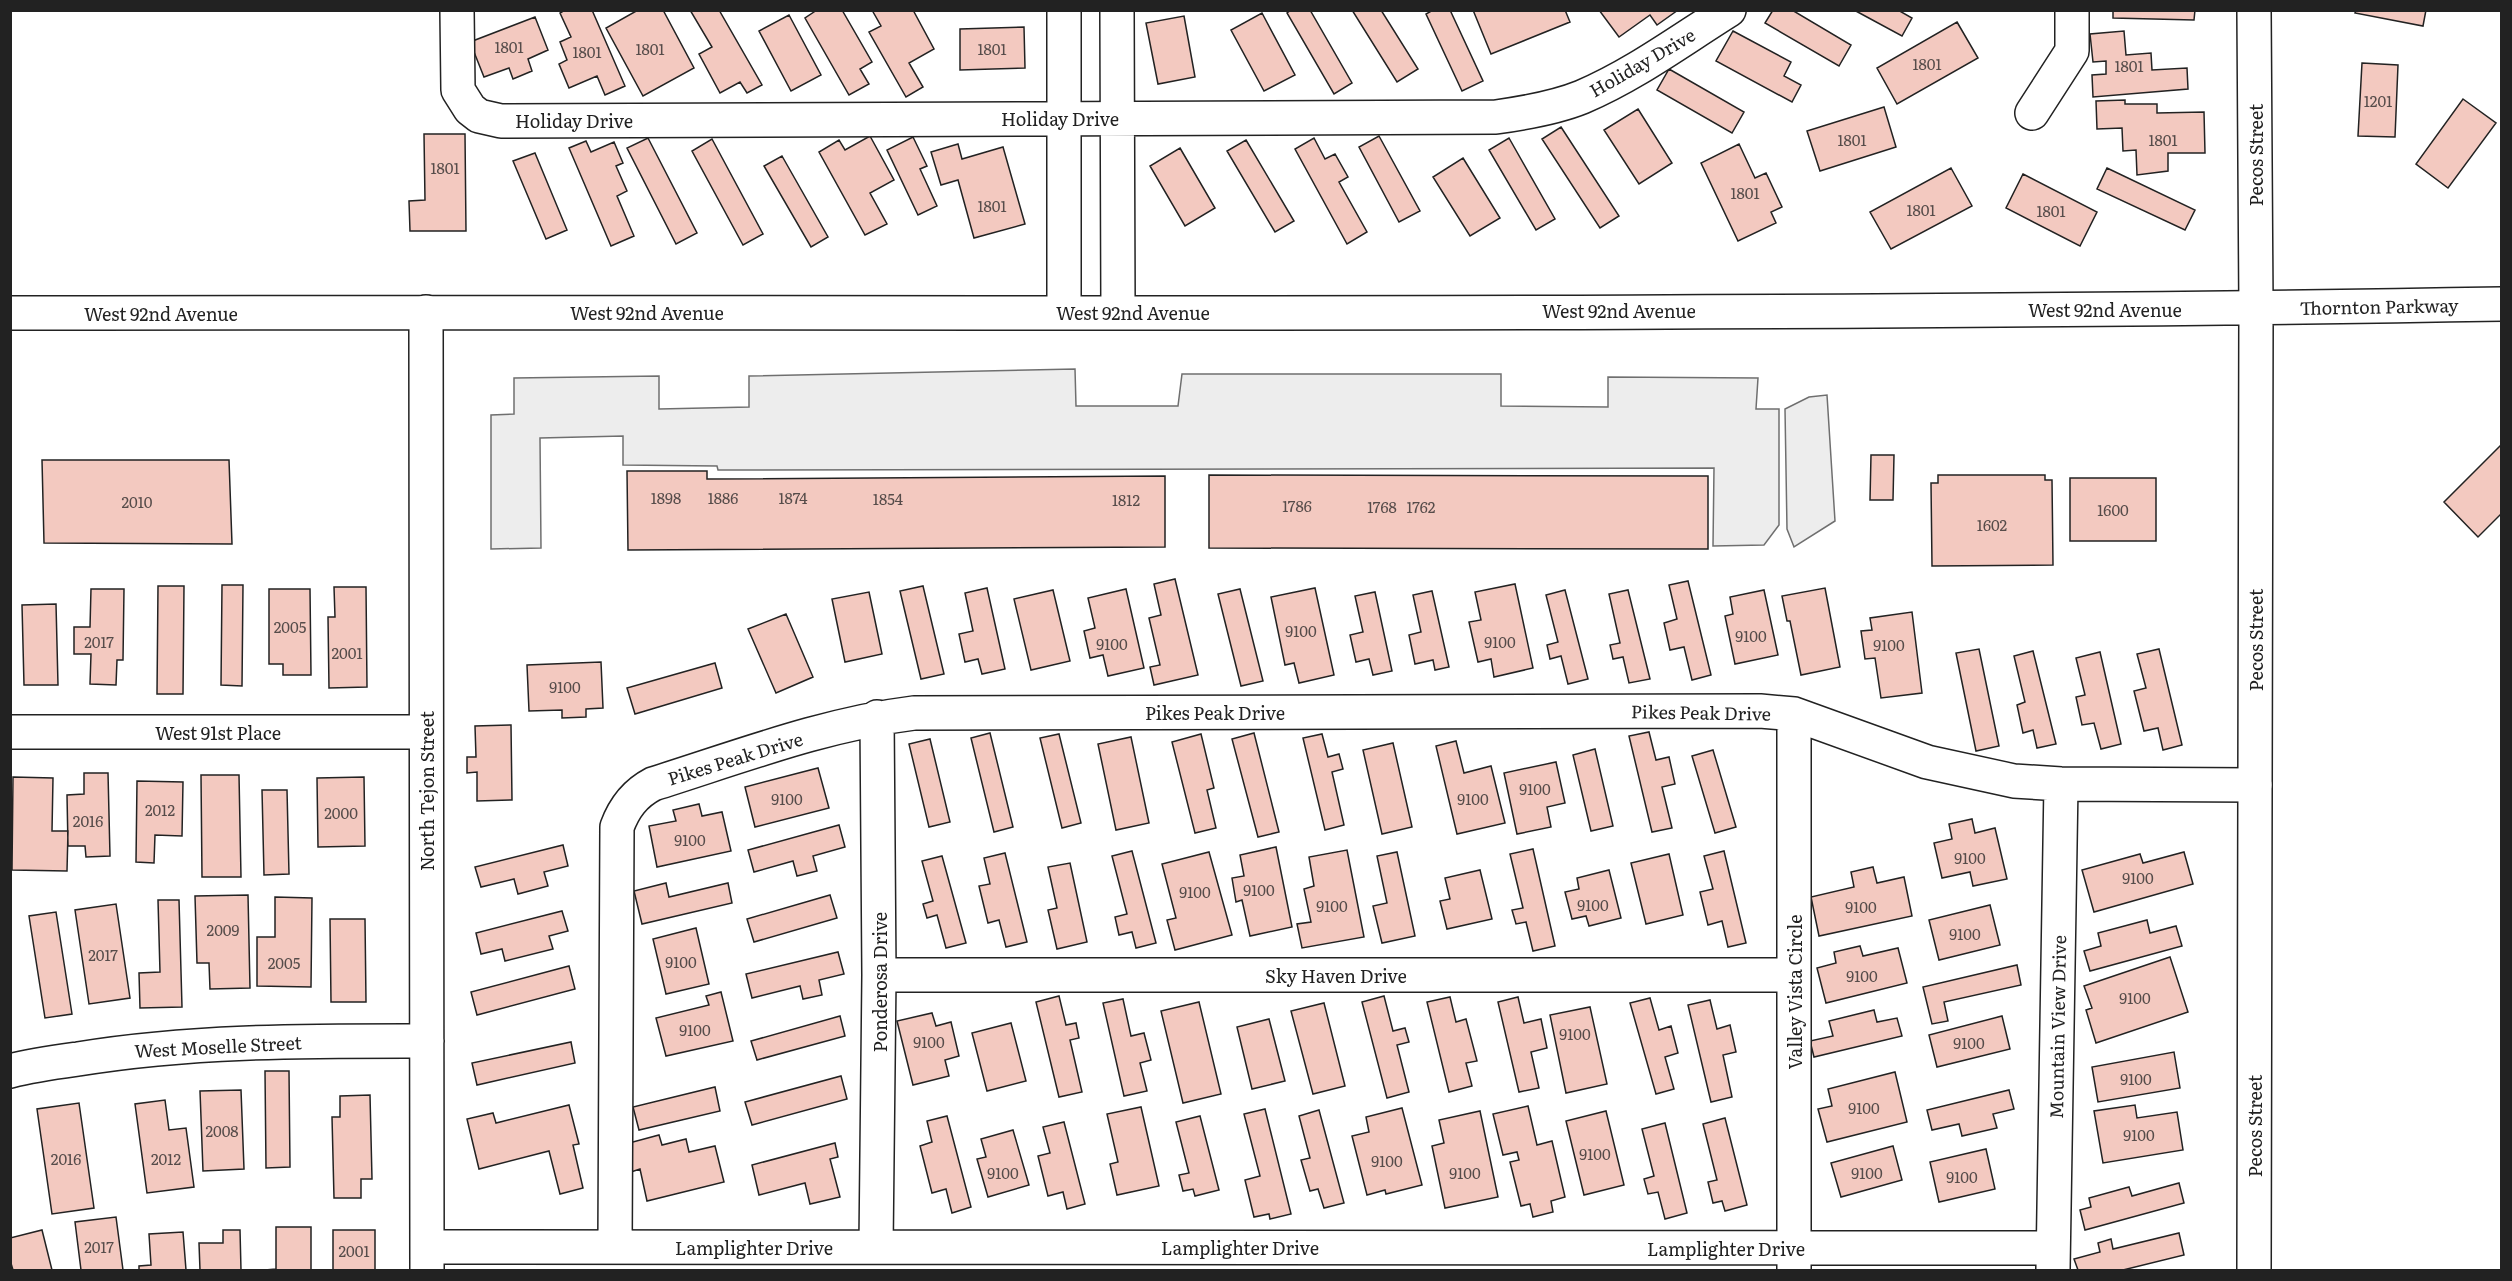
<svg xmlns="http://www.w3.org/2000/svg" width="2512" height="1281" viewBox="0 0 2512 1281" font-family="Literata,serif">
	<rect width="100%" height="100%" fill="#fff"/>
	<path fill="#ededed" stroke="#6f6f6f" stroke-width="1.5" d="M1075 369 1076 406H1178L1182 374H1501V406L1608 407V377L1758 378 1756 409H1779V525L1764 545 1713 546 1714 468 718 470 717 466 623 465V436L540 438 541 548 491 549V415L514 414V378L659 376V409L749 407V376Z
		M1827 395 1835 521 1794 547 1787 529 1785 409 1809 397Z"/>
	<path fill="#f3c9c0" stroke="#222" stroke-width="1.5" d="M565 10H592L625 86 605 95 597 76 569 88 559 64 567 60 560 42 571 37 560 13Z
		M638 10H663L694 68 643 96 606 28Z
		M690 10H719L762 85 747 93 740 82 720 93 699 54 712 47Z
		M817 10H842L872 62 860 69 869 84 849 95 805 18Z
		M872 10H913L934 49 909 63 923 87 906 97 869 32 881 26Z
		M1291 10H1310L1352 83 1334 94 1287 13Z
		M1352 10H1381L1418 69 1397 82Z
		M1433 10H1450L1483 81 1462 91 1426 14Z
		M1473 10H1565L1570 22 1491 54Z
		M1599 10H1678L1657 25 1650 15 1619 37Z
		M1773 10H1792L1851 45 1839 66 1765 23Z
		M1854 10H1898L1912 18 1902 36Z
		M2113 10H2195L2194 20 2113 18Z
		M2356 10H2426L2423 26 2355 13Z
		M1262 13 1295 75 1264 91 1231 30Z
		M789 15 821 75 791 91 759 31Z
		M1184 16 1195 77 1158 84 1146 23Z
		M535 17 548 50 528 59 532 71 513 79 509 68 484 77 470 42Z
		M1957 22 1978 58 1897 104 1877 68Z
		M1024 27 1025 68 960 70V29Z
		M1733 31 1791 62 1784 76 1801 85 1792 102 1716 61Z
		M2124 31 2126 55 2151 53 2152 70 2187 68 2188 89 2093 97 2092 75 2106 74V61L2093 62 2090 34Z
		M2362 63 2398 65 2395 137 2358 136Z
		M1669 69 1744 112 1732 133 1657 90Z
		M2463 99 2496 123 2448 188 2416 164Z
		M2125 100V104H2157V113L2204 112 2205 153H2168V171L2137 175 2136 150 2123 151 2122 128 2097 129 2096 101Z
		M1884 107 1896 147 1820 171 1807 131Z
		M1638 109 1672 163 1639 184 1604 130Z
		M1561 127 1619 216 1600 228 1542 139Z
		M424 134H465L466 231H410L409 201 425 200Z
		M870 136 894 180 870 193 887 224 865 235 819 152 839 140 845 150Z
		M1379 136 1420 211 1399 222 1359 147Z
		M913 137 927 166 920 169 937 206 918 215 887 150Z
		M648 138 697 233 676 244 627 148Z
		M1314 138 1325 159 1335 154 1348 177 1339 182 1367 232 1347 244 1295 149Z
		M1509 138 1555 219 1536 230 1489 150Z
		M712 139 763 234 743 245 692 151Z
		M1246 140 1294 221 1275 232 1227 151Z
		M586 141 591 152 614 142 623 163 616 166 627 191 617 196 634 236 611 246 569 148Z
		M958 144 962 159 1003 147 1025 224 974 238 958 180 941 185 931 152Z
		M1739 144 1755 178 1766 173 1782 207 1771 212 1776 223 1738 241 1701 163Z
		M1180 148 1215 208 1185 226 1150 166Z
		M535 153 567 230 546 239 513 161Z
		M782 156 828 237 811 247 764 166Z
		M1463 158 1500 218 1470 236 1433 177Z
		M1951 168 1972 206 1891 249 1870 212Z
		M2107 168 2195 210 2185 230 2097 189Z
		M2023 174 2097 212 2080 246 2006 208Z
		M2502 444V513L2478 537 2444 502Z
		M1871 455H1894L1893 500H1870Z
		M42 460H229L232 544 44 543Z
		M627 471H707V479L1165 476V547L628 550Z
		M1209 475 1708 476V549L1209 548Z
		M1938 475H2045V480H2052L2053 565 1932 566 1931 483H1938Z
		M2070 478H2156V541H2070Z
		M1175 579 1198 675 1154 685 1150 667 1160 665 1149 618 1161 615 1154 584Z
		M1688 581 1711 675 1692 680 1684 647 1670 650 1664 623 1677 619 1669 585Z
		M1515 584 1533 668 1494 677 1491 659 1478 662 1469 622 1481 620 1475 592Z
		M222 585H243L242 686 221 685Z
		M158 586H184L183 694H157Z
		M923 586 944 674 921 679 900 591Z
		M334 587H366L367 687 329 688 328 617H335Z
		M987 588 1005 669 982 674 978 659 965 662 959 634 973 631 965 593Z
		M1315 588 1334 675 1299 683 1294 663 1285 665 1271 597Z
		M1825 588 1840 667 1801 675 1790 621H1787L1782 596Z
		M91 589H124L123 660H117L116 685 90 684 91 654H74V627H90Z
		M269 589H310L311 675H283V664H269Z
		M1126 589 1144 668 1108 676 1103 655 1090 658 1084 631 1095 628 1088 598Z
		M1240 589 1263 681 1241 686 1218 594Z
		M1053 590 1070 661 1031 670 1014 599Z
		M1565 590 1588 679 1568 684 1561 656 1550 659 1547 645 1558 642 1546 595Z
		M1628 590 1650 679 1629 683 1623 657 1613 659 1610 645 1620 643 1609 594Z
		M1764 590 1778 655 1735 664 1725 616 1733 614 1730 597Z
		M1432 591 1449 667 1435 670 1433 660 1415 664 1409 635 1421 632 1413 595Z
		M869 592 882 654 845 662 832 599Z
		M1375 592 1392 671 1373 675 1369 659 1356 662 1350 635 1363 632 1355 596Z
		M56 604 58 685H24L22 605Z
		M1912 612 1922 693 1881 698 1875 658 1865 659 1861 631 1872 630 1870 618Z
		M786 614 813 677 776 693 748 629Z
		M1979 649 1999 746 1976 751 1956 653Z
		M2159 649 2182 745 2163 750 2158 728 2144 731 2134 691 2146 688 2137 654Z
		M2033 651 2056 744 2037 748 2033 730 2023 733 2017 705 2025 702 2014 656Z
		M2100 652 2121 744 2101 749 2094 723 2082 725 2076 697 2085 695 2076 658Z
		M601 662 603 708 586 709V717L562 718V710L529 711 527 665Z
		M715 663 722 688 635 714 627 688Z
		M511 725 512 800 477 801V772L467 773V757H476L475 726Z
		M1649 732 1656 760 1669 757 1675 784 1662 787 1672 828 1652 832 1629 736Z
		M990 733 1013 827 994 832 971 738Z
		M1254 733 1279 832 1258 837 1232 739Z
		M1059 734 1081 823 1062 828 1040 738Z
		M1201 734 1214 788 1207 790 1216 828 1195 833 1172 742Z
		M1322 734 1328 757 1339 754 1343 769 1332 772 1344 825 1325 830 1303 738Z
		M1131 737 1149 823 1116 830 1098 744Z
		M930 739 950 822 929 827 909 744Z
		M1456 741 1464 773 1491 766 1505 823 1457 834 1436 746Z
		M1393 743 1412 827 1382 834 1363 750Z
		M1595 749 1613 826 1591 831 1573 755Z
		M1713 750 1736 827 1715 833 1692 756Z
		M1556 762 1565 803 1547 807 1551 827 1517 834 1504 773Z
		M818 768 829 808 755 827 745 787Z
		M84 773H108L110 856 86 857 85 846H68L67 795 84 794Z
		M201 775H239L241 877H202Z
		M13 777 53 778 52 831H68L67 871 12 870Z
		M364 777 365 846 318 847 317 778Z
		M137 781 183 782 182 836 155 835 154 863 136 862Z
		M262 790H287L289 874 264 875Z
		M699 804 702 816 722 812 731 851 657 867 649 826 676 821 673 810Z
		M1972 819 1975 833 1995 828 2007 879 1973 886 1970 872 1942 878 1934 843 1952 839 1949 824Z
		M839 825 845 847 813 856 817 871 797 876 793 861 754 872 748 850Z
		M563 845 568 866 544 872 548 886 518 894 514 879 481 887 475 867Z
		M1276 847 1292 927 1250 936 1242 900 1236 902 1232 878 1244 876 1240 855Z
		M1533 849 1555 946 1533 951 1526 922 1516 924 1512 910 1523 908 1510 854Z
		M1347 850 1364 937 1302 948 1297 924 1311 922 1304 889 1314 886 1309 857Z
		M1132 851 1156 943 1136 948 1132 932 1119 935 1115 917 1127 914 1112 856Z
		M1724 851 1746 943 1728 947 1722 921 1708 925 1700 892 1713 889 1704 856Z
		M1209 852 1232 935 1175 950 1167 920 1176 918 1162 864Z
		M1397 852 1415 936 1382 943 1373 906 1387 903 1377 856Z
		M2184 852 2193 884 2094 912 2082 870 2140 854 2143 863Z
		M1005 853 1027 942 1006 947 999 920 988 923 979 886 990 884 984 858Z
		M1669 854 1683 915 1646 924 1631 863Z
		M942 856 966 943 946 948 937 915 927 918 923 904 933 901 922 861Z
		M1070 863 1087 942 1057 949 1048 910 1057 908 1048 867Z
		M1873 867 1877 883 1904 877 1912 916 1819 936 1811 897 1854 887 1851 872Z
		M1480 870 1492 919 1447 929 1440 901 1450 899 1445 878Z
		M1609 870 1621 918 1589 926 1586 916 1572 919 1565 892 1579 889 1577 878Z
		M666 883 669 897 728 883 732 903 642 924 634 891Z
		M248 895 250 988 210 989 209 963H197L195 896Z
		M830 895 837 918 754 942 747 919Z
		M275 897 312 898 311 987 257 986V937H275Z
		M158 900H179L182 1007 140 1008 139 973 160 972Z
		M116 904 130 998 89 1004 75 910Z
		M1990 905 2000 945 1939 960 1929 920Z
		M562 911 568 931 549 936 553 949 505 961 502 949 481 954 476 933Z
		M56 912 72 1014 45 1018 29 916Z
		M330 919H365L366 1002H331Z
		M2147 920 2150 933 2176 926 2182 946 2090 971 2084 951 2101 946 2098 933Z
		M696 928 709 984 666 994 653 939Z
		M1860 946 1863 956 1898 948 1907 983 1826 1003 1817 968 1836 963 1834 952Z
		M838 952 844 974 819 980 822 995 803 999 800 986 752 998 746 974Z
		M2170 957 2188 1012 2096 1043 2086 1010 2092 1008 2084 986Z
		M2017 965 2021 985 1944 1002 1948 1021 1932 1024 1923 987Z
		M569 966 575 989 477 1015 471 992Z
		M721 992 733 1041 666 1056 656 1018 709 1005 706 996Z
		M1059 996 1066 1025 1076 1023 1079 1038 1070 1040 1082 1092 1059 1097 1036 1002Z
		M1384 996 1393 1031 1405 1028 1409 1042 1397 1045 1409 1092 1387 1098 1362 1002Z
		M1450 997 1456 1022 1466 1019 1477 1061 1466 1063 1472 1086 1449 1092 1427 1002Z
		M1518 997 1524 1023 1541 1019 1547 1048 1531 1052 1539 1088 1519 1092 1498 1002Z
		M1650 998 1659 1030 1671 1026 1678 1053 1665 1057 1674 1089 1656 1094 1630 1003Z
		M1123 999 1131 1036 1144 1033 1151 1060 1140 1063 1147 1091 1124 1096 1103 1003Z
		M1710 1000 1717 1029 1730 1025 1736 1052 1723 1055 1732 1097 1711 1102 1688 1005Z
		M1199 1002 1221 1094 1183 1103 1161 1011Z
		M1324 1003 1345 1086 1313 1094 1291 1011Z
		M1590 1007 1607 1084 1566 1093 1550 1015Z
		M1874 1010 1877 1022 1897 1018 1902 1036 1814 1057 1810 1041 1833 1036 1829 1021Z
		M932 1013 936 1026 951 1022 959 1056 945 1060 949 1076 913 1085 897 1021Z
		M840 1016 845 1036 757 1060 751 1041Z
		M2002 1016 2010 1049 1937 1067 1929 1035Z
		M1269 1019 1285 1081 1252 1089 1237 1027Z
		M1011 1023 1026 1081 987 1091 972 1033Z
		M571 1042 575 1063 477 1085 472 1063Z
		M2174 1052 2180 1088 2098 1102 2092 1067Z
		M265 1071H289L290 1167 266 1168Z
		M1895 1072 1907 1122 1827 1142 1818 1109 1832 1106 1828 1089Z
		M841 1076 847 1099 752 1125 745 1102Z
		M715 1087 720 1111 639 1130 633 1107Z
		M241 1090 244 1169 203 1171 200 1091Z
		M2009 1090 2014 1109 1993 1114 1997 1128 1962 1136 1959 1124 1932 1130 1927 1110Z
		M370 1095 372 1179H361V1198H334L332 1117H340V1096Z
		M165 1100 169 1130 186 1128 194 1187 147 1193 135 1104Z
		M79 1103 94 1208 52 1214 37 1109Z
		M569 1105 579 1144 573 1145 583 1188 560 1194 549 1151 479 1169 467 1119 493 1113 496 1123Z
		M2135 1105 2137 1118 2177 1112 2183 1150 2103 1163 2094 1111Z
		M1528 1106 1537 1145 1552 1141 1565 1197 1551 1201 1553 1212 1533 1217 1530 1204 1521 1206 1510 1162 1519 1160 1517 1152 1503 1155 1493 1114Z
		M1141 1107 1159 1186 1117 1195 1110 1164 1118 1162 1107 1114Z
		M1402 1108 1422 1185 1386 1194 1385 1190 1367 1195 1352 1136 1369 1132 1366 1117Z
		M1265 1109 1291 1214 1270 1219 1269 1214 1254 1217 1245 1180 1260 1176 1244 1114Z
		M1319 1110 1344 1203 1324 1208 1318 1189 1310 1191 1301 1160 1310 1158 1299 1116Z
		M1480 1111 1498 1197 1445 1208 1432 1146 1444 1143 1439 1120Z
		M1606 1111 1624 1185 1584 1195 1566 1121Z
		M947 1116 971 1207 952 1213 946 1189 932 1193 920 1146 932 1142 927 1121Z
		M1200 1116 1219 1190 1195 1196 1193 1189 1183 1191 1179 1175 1189 1173 1176 1122Z
		M1725 1118 1747 1205 1725 1211 1722 1201 1713 1203 1708 1182 1717 1180 1703 1124Z
		M1064 1122 1085 1204 1067 1209 1063 1192 1048 1196 1038 1156 1050 1153 1043 1127Z
		M1665 1123 1687 1213 1665 1219 1658 1192 1648 1194 1644 1179 1654 1176 1642 1129Z
		M1013 1130 1029 1185 988 1197 977 1159 986 1157 981 1139Z
		M659 1135 662 1145 686 1139 689 1152 715 1146 724 1182 647 1201 640 1169 631 1172 629 1143Z
		M835 1143 838 1157 830 1159 840 1197 810 1204 805 1183 759 1195 752 1165Z
		M1893 1146 1902 1180 1841 1197 1831 1163Z
		M1986 1149 1995 1189 1939 1202 1930 1162Z
		M2179 1183 2184 1203 2085 1230 2080 1210 2091 1207 2089 1198 2129 1187 2132 1196Z
		M116 1217 123 1270H81L75 1222Z
		M276 1227H311V1270H265L276 1269Z
		M42 1230 52 1270H13L10 1260V1238Z
		M223 1230H240L241 1270H200L199 1243H223Z
		M333 1230H375V1270H333Z
		M183 1232 186 1270H139V1266L151 1265 149 1234Z
		M2179 1233 2184 1255 2123 1270H2078L2074 1259 2100 1252 2098 1243 2111 1239 2113 1249Z"/>
	<g fill="none" stroke-linecap="round" stroke-linejoin="round">
		<defs>
			<path id="minor" d="M457 10 458 90 470 109 479 116 501 121 1496 117C1525 113 1555 108 1582 97 1634 75 1681 40 1729 10
				M1064 10V312
				M1117 10 1118 312
				M2254 10 2256 308
				M2032 113 2072 51V10
				M426 312 427 1270
				M10 732H426
				M879 975H1793
				M10 1071C33 1065 56 1062 78 1059 194 1040 310 1041 427 1041
				M427 1247 2053 1248
				M615 1247 617 827C624 808 634 794 653 784 739 757 825 724 914 713L1760 711 1794 714 1927 762 2014 781 2061 784 2255 785
				M876 1247 879 975 877 717
				M1794 1269V714
				M2053 1269 2061 784"/>
			<path id="major" d="M10 313C841 311 1671 318 2502 304
				M2254 1270 2256 308"/>
		</defs>
		<use href="#minor" stroke="#222" stroke-width="36"/>
		<use href="#major" stroke="#222" stroke-width="36"/>
		<use href="#minor" stroke="#fff" stroke-width="33"/>
		<use href="#major" stroke="#fff" stroke-width="33"/>
	</g>
	<g text-anchor="middle" dominant-baseline="central" stroke-width="4.5" stroke-linejoin="round" paint-order="stroke">
		<g font-size="15" fill="#564c4a">
			<text x="509" y="46">1801</text>
			<text x="650" y="48">1801</text>
			<text x="992" y="48">1801</text>
			<text x="587" y="51">1801</text>
			<text x="1927" y="63">1801</text>
			<text x="2129" y="65">1801</text>
			<text x="2378" y="100">1201</text>
			<text x="1852" y="139">1801</text>
			<text x="2163" y="139">1801</text>
			<text x="445" y="167">1801</text>
			<text x="1745" y="192">1801</text>
			<text x="992" y="205">1801</text>
			<text x="1921" y="209">1801</text>
			<text x="2051" y="210">1801</text>
			<text x="666" y="497">1898</text>
			<text x="723" y="497">1886</text>
			<text x="793" y="497">1874</text>
			<text x="888" y="498">1854</text>
			<text x="1126" y="499">1812</text>
			<text x="137" y="501">2010</text>
			<text x="1297" y="505">1786</text>
			<text x="1382" y="506">1768</text>
			<text x="1421" y="506">1762</text>
			<text x="2113" y="509">1600</text>
			<text x="1992" y="524">1602</text>
			<text x="290" y="626">2005</text>
			<text x="1301" y="630">9100</text>
			<text x="1751" y="635">9100</text>
			<text x="99" y="641">2017</text>
			<text x="1500" y="641">9100</text>
			<text x="1112" y="643">9100</text>
			<text x="1889" y="644">9100</text>
			<text x="347" y="652">2001</text>
			<text x="565" y="686">9100</text>
			<text x="1535" y="788">9100</text>
			<text x="787" y="798">9100</text>
			<text x="1473" y="798">9100</text>
			<text x="160" y="809">2012</text>
			<text x="341" y="812">2000</text>
			<text x="88" y="820">2016</text>
			<text x="690" y="839">9100</text>
			<text x="1970" y="857">9100</text>
			<text x="2138" y="877">9100</text>
			<text x="1259" y="889">9100</text>
			<text x="1195" y="891">9100</text>
			<text x="1593" y="904">9100</text>
			<text x="1332" y="905">9100</text>
			<text x="1861" y="906">9100</text>
			<text x="223" y="929">2009</text>
			<text x="1965" y="933">9100</text>
			<text x="103" y="954">2017</text>
			<text x="681" y="961">9100</text>
			<text x="284" y="962">2005</text>
			<text x="1862" y="975">9100</text>
			<text x="2135" y="997">9100</text>
			<text x="695" y="1029">9100</text>
			<text x="1575" y="1033">9100</text>
			<text x="929" y="1041">9100</text>
			<text x="1969" y="1042">9100</text>
			<text x="2136" y="1078">9100</text>
			<text x="1864" y="1107">9100</text>
			<text x="222" y="1130">2008</text>
			<text x="2139" y="1134">9100</text>
			<text x="1595" y="1153">9100</text>
			<text x="66" y="1158">2016</text>
			<text x="166" y="1158">2012</text>
			<text x="1387" y="1160">9100</text>
			<text x="1003" y="1172">9100</text>
			<text x="1465" y="1172">9100</text>
			<text x="1867" y="1172">9100</text>
			<text x="1962" y="1176">9100</text>
			<text x="99" y="1246">2017</text>
			<text x="354" y="1250">2001</text>
		</g>
		<g font-size="18" fill="#222" stroke="#fff">
			<text transform="translate(1642 62) rotate(-30)">Holiday Drive</text>
			<text x="1060" y="118">Holiday Drive</text>
			<text x="574" y="120">Holiday Drive</text>
			<text transform="translate(2255 155) rotate(-90)">Pecos Street</text>
			<text transform="translate(2379 306) rotate(-1)">Thornton Parkway</text>
			<text x="2105" y="309">West 92nd Avenue</text>
			<text x="1619" y="310">West 92nd Avenue</text>
			<text x="647" y="312">West 92nd Avenue</text>
			<text x="1133" y="312">West 92nd Avenue</text>
			<text x="161" y="313">West 92nd Avenue</text>
			<text transform="translate(2255 640) rotate(-90)">Pecos Street</text>
			<text x="1215" y="712">Pikes Peak Drive</text>
			<text transform="translate(1701 712) rotate(1)">Pikes Peak Drive</text>
			<text x="218" y="732">West 91st Place</text>
			<text transform="translate(735 758) rotate(-17)">Pikes Peak Drive</text>
			<text transform="translate(426 791) rotate(-90)">North Tejon Street</text>
			<text x="1336" y="975">Sky Haven Drive</text>
			<text transform="translate(879 982) rotate(-90)">Ponderosa Drive</text>
			<text transform="translate(1794 992) rotate(-90)">Valley Vista Circle</text>
			<text transform="translate(2057 1027) rotate(-89)">Mountain View Drive</text>
			<text transform="translate(218 1046) rotate(-3)">West Moselle Street</text>
			<text transform="translate(2254 1126) rotate(-90)">Pecos Street</text>
			<text x="754" y="1247">Lamplighter Drive</text>
			<text x="1240" y="1247">Lamplighter Drive</text>
			<text x="1726" y="1248">Lamplighter Drive</text>
		</g>
	</g>
	<rect width="2512" height="1281" fill="none" stroke="#222222" stroke-width="24"/>
</svg>
